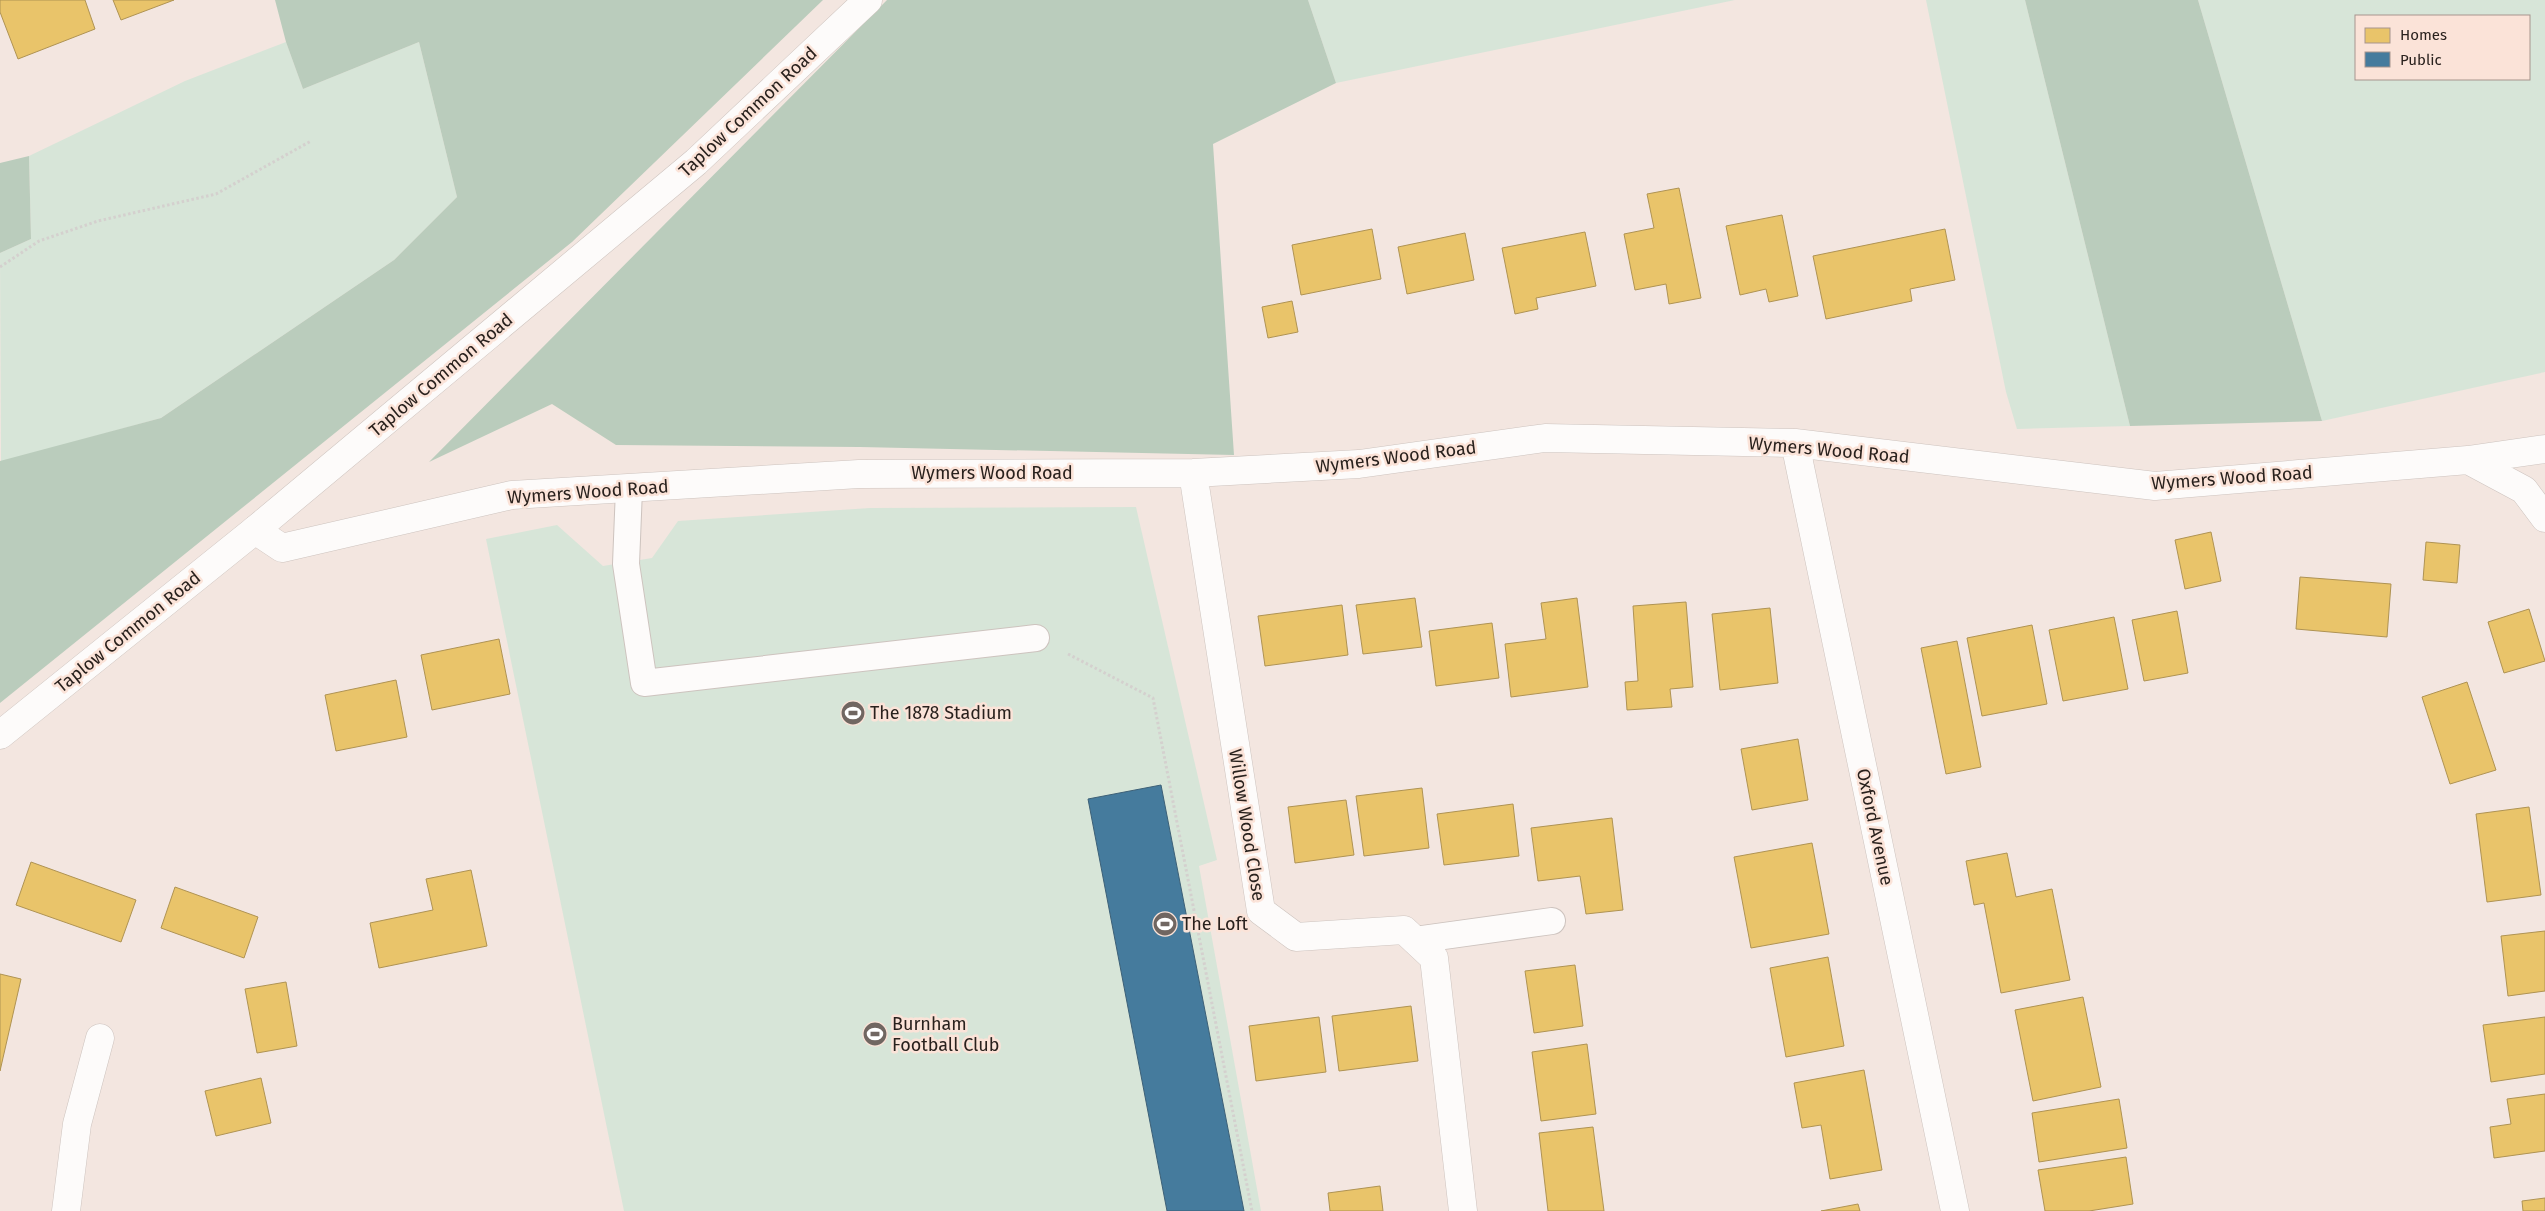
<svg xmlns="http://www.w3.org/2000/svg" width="2545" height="1211" viewBox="0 0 2545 1211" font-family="'Fira Sans',sans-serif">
	<rect width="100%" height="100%" fill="#f3e6e0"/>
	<path fill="#d7e5d8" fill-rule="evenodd" d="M1308 0H1735L1336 83Z
		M1926 0H2025L2130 426 2017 429 2006 392Z
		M2198 0H2545V372L2322 421ZM2356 16H2529V79H2356Z
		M286 42 303 89 419 42 457 197 394 260 161 418 1 462 0 253 31 239 29 156 185 81Z
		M1136 507 1217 860 1199 866 1261 1211H624L486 539 557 525 603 566 652 558 678 521 870 508Z"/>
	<path fill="#baccbc" d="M275 0H823L572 242 0 703V461L161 418 394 260 457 197 419 42 303 89 286 42Z
		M887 0H1308L1336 83 1213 144 1234 455 860 447 616 445 552 404 429 462Z
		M2025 0H2198L2322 421 2130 426Z
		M29 156 31 239 0 253V163Z"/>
	<path fill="#e9c46a" stroke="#af9353" d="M0 0H85L95 29 18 59 0 12Z
		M113 0H174L121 20Z
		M1679 188 1701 298 1669 304 1666 284 1635 290 1624 234 1654 228 1647 194Z
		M1782 215 1798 296 1769 302 1766 289 1740 295 1726 226Z
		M1372 229 1381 279 1301 295 1292 245Z
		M1945 229 1955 280 1910 289 1912 301 1826 319 1813 256Z
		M1585 232 1596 286 1536 298 1538 309 1515 314 1502 248Z
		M1465 233 1474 280 1407 294 1398 247Z
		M1292 301 1298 332 1268 338 1262 307Z
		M2211 532 2221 581 2185 589 2175 540Z
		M2426 542 2460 545 2457 583 2423 580Z
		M2300 577 2391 584 2387 637 2296 629Z
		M1415 598 1422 647 1363 654 1356 605Z
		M1577 598 1588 687 1511 697 1505 644 1546 639 1541 603Z
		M1686 602 1693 687 1670 689 1672 707 1627 710 1625 682 1638 681 1633 606Z
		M1342 605 1348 655 1265 666 1258 616Z
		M1770 608 1778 683 1720 690 1712 614Z
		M2529 609 2545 661 2504 673 2488 622Z
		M2177 611 2188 673 2144 681 2132 620Z
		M2114 617 2128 689 2063 701 2049 630Z
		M1492 623 1499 678 1436 686 1429 631Z
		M2032 625 2047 704 1982 716 1967 638Z
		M499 639 510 694 432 710 421 655Z
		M1957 641 1981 767 1946 774 1921 648Z
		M396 680 407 737 336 751 325 695Z
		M2467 682 2496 770 2450 784 2422 697Z
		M1798 739 1808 800 1752 810 1741 749Z
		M1422 788 1429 848 1364 856 1356 796Z
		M1346 800 1354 855 1295 863 1288 807Z
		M1513 804 1519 856 1444 865 1437 814Z
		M2529 807 2541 895 2487 902 2476 814Z
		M1612 818 1623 910 1586 914 1580 876 1538 881 1531 828Z
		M1812 843 1829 934 1751 948 1734 857Z
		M2007 853 2016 897 2052 889 2070 980 2001 993 1984 903 1974 905 1966 861Z
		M31 862 136 900 121 942 16 905Z
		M471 870 487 946 379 968 370 923 433 910 426 879Z
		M175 887 258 917 244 958 161 928Z
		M2545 931V991L2508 996 2501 936Z
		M1828 957 1844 1046 1786 1057 1770 968Z
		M1575 965 1583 1026 1534 1033 1525 971Z
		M0 974 21 979 0 1071Z
		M286 982 297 1046 257 1053 245 989Z
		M2083 997 2101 1087 2033 1101 2015 1010Z
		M1411 1006 1418 1061 1339 1071 1332 1016Z
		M1319 1017 1326 1072 1256 1081 1249 1026Z
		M2545 1017V1074L2491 1082 2483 1025Z
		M1587 1044 1596 1114 1541 1121 1532 1052Z
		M1864 1070 1882 1170 1830 1179 1821 1125 1802 1128 1794 1083Z
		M261 1078 271 1123 216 1136 205 1091Z
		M2545 1094V1151L2494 1158 2490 1127 2511 1124 2507 1099Z
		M2119 1099 2127 1148 2039 1162 2032 1113Z
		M1593 1127 1604 1211H1548L1539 1133Z
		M2126 1157 2133 1204 2089 1211H2045L2038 1170Z
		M1380 1186 1383 1211H1330L1328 1193Z
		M2545 1198V1211H2523L2522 1201Z
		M1858 1204 1860 1211H1821Z"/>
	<path fill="#457b9d" stroke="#3d6077" d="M1161 785 1244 1211H1167L1088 799Z"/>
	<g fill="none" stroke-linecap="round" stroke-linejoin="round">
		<defs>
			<path id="lane" d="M629 489 626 564 644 683 1036 638
				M1415 940 1552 921"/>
			<path id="street" d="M1795 443 1955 1211
				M2468 460 2524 490 2545 518
				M1193 473 1261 911 1296 937 1404 930 1434 958 1463 1211
				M255 530 282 548 512 495 859 474 1193 473 1359 464 1545 438 1795 443 2155 486 2468 460 2545 449
				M66 1211 77 1124 100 1038"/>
			<path id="secondary" d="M0 735 255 530 696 162 868 0"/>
		</defs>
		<use href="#lane" stroke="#cdc3be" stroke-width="28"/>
		<use href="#street" stroke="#cdc3be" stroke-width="29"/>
		<use href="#secondary" stroke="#cdc3be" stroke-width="29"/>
		<path stroke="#d4d0ce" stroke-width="3" stroke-dasharray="2.5 2.5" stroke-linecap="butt" d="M0 267 39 241 98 221 216 194 311 141
			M1068 654 1153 698 1252 1211"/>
		<use href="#lane" stroke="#fdfbfa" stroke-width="26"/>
		<use href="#street" stroke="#fdfbfa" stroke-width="28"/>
		<use href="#secondary" stroke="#fdfbfa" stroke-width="28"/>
	</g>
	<defs>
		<symbol id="stadium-disc" viewBox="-11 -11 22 22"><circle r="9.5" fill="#706661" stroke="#fbe3d8"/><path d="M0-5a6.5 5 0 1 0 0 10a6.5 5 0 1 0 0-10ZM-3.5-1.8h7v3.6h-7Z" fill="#fff"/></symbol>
	</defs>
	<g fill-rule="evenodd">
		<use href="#stadium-disc" x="839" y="699" width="28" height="28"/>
		<use href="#stadium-disc" x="1151" y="910" width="28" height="28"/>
		<use href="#stadium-disc" x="861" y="1020" width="28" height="28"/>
	</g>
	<g text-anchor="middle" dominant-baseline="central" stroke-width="5" stroke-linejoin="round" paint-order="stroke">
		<g font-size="18" fill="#29211d" stroke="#fbe3d8">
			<text transform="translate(748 112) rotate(-43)">Taplow Common Road</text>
			<text transform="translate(441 375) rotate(-40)">Taplow Common Road</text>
			<text transform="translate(1829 450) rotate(5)">Wymers Wood Road</text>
			<text transform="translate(1396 457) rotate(-7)">Wymers Wood Road</text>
			<text x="992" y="473">Wymers Wood Road</text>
			<text transform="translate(2232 478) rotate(-4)">Wymers Wood Road</text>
			<text transform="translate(588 492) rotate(-4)">Wymers Wood Road</text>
			<text transform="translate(128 632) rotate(-39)">Taplow Common Road</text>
			<text transform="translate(1247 825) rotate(81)">Willow Wood Close</text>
			<text transform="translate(1875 827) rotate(78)">Oxford Avenue</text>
		</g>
		<g font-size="18" fill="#29211d" stroke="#fbe3d8" text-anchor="start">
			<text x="870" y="713">The 1878 Stadium</text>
			<text x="1182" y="924">The Loft</text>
			<text x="892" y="1024">Burnham<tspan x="892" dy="21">Football Club</tspan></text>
		</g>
	</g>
	<rect x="2355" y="15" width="175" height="65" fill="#fbe3d8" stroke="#a7958d"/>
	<rect x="2365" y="28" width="25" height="15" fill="#e9c46a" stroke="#a7958d"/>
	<text x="2400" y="40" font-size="15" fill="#29211d">Homes</text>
	<rect x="2365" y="52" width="25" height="15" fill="#457b9d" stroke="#a7958d"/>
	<text x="2400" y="65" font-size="15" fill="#29211d">Public</text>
</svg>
